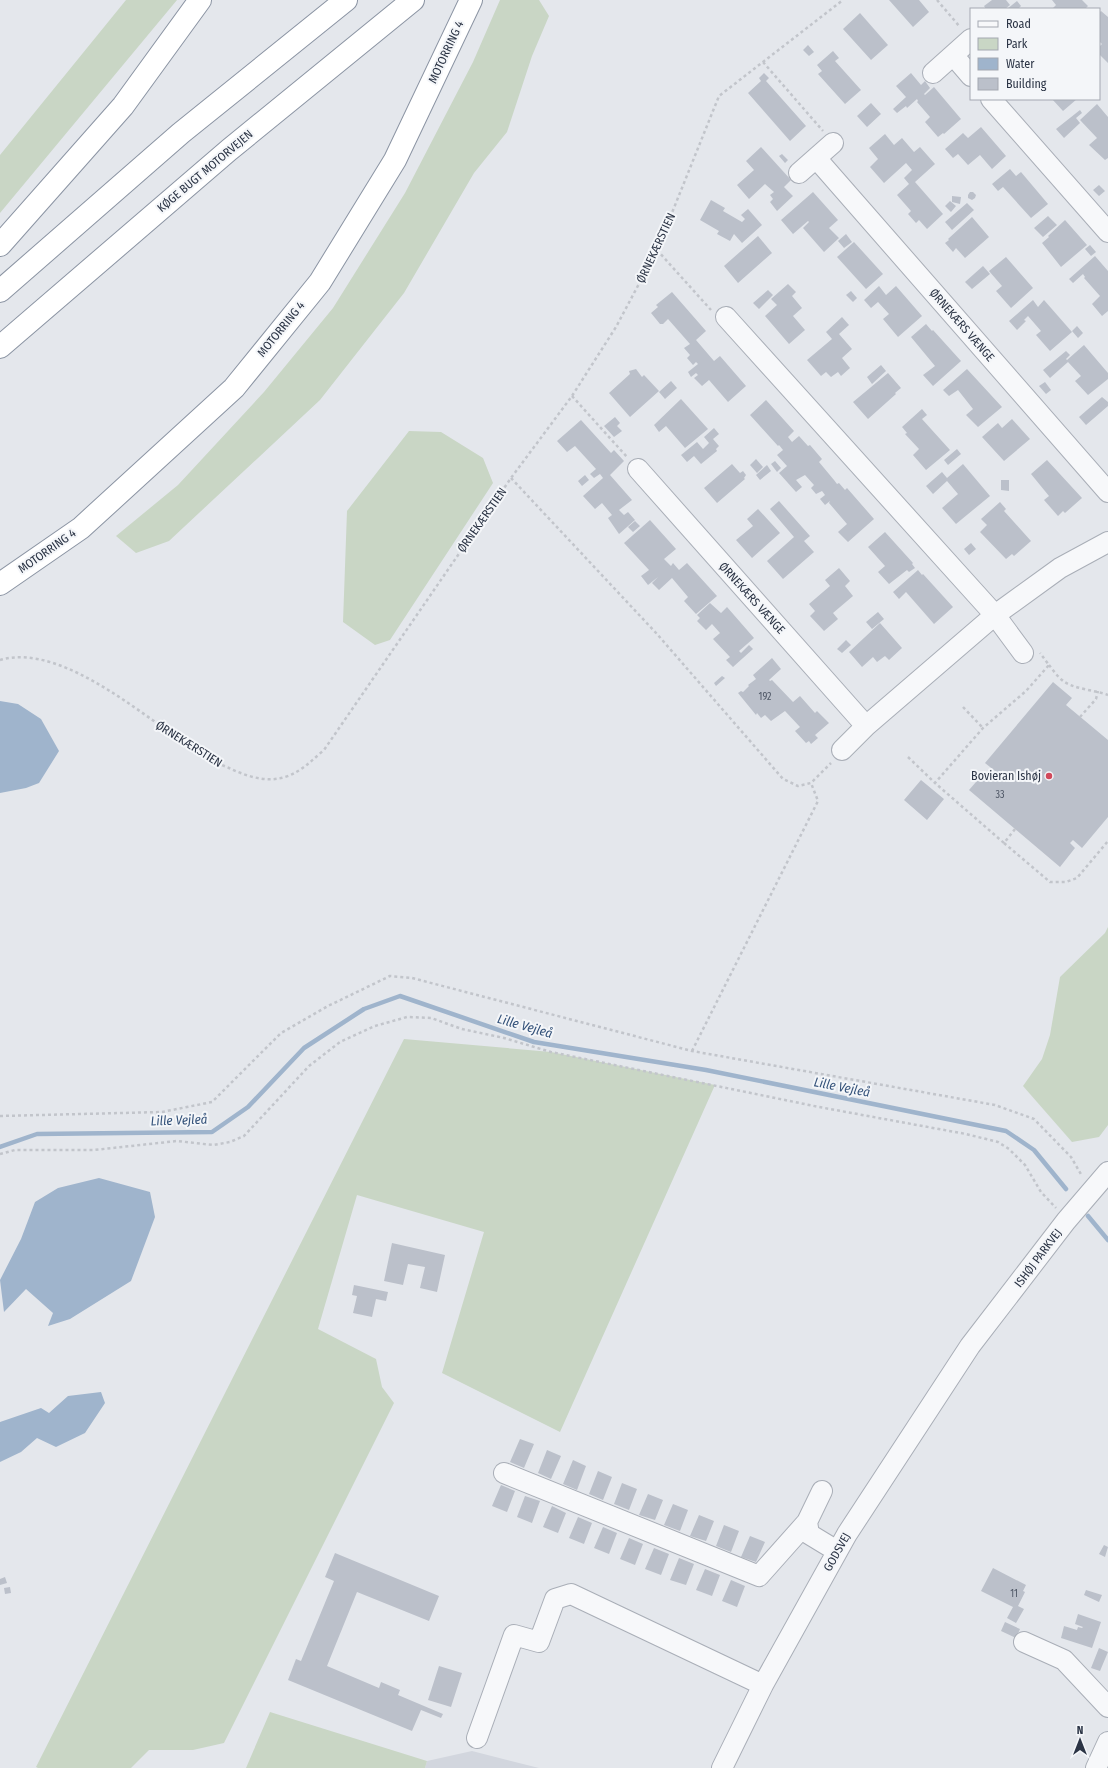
<svg xmlns="http://www.w3.org/2000/svg" width="1108" height="1768" viewBox="0 0 1108 1768" font-family="'Fira Sans Condensed',sans-serif">
	<rect width="100%" height="100%" fill="#e4e7ec"/>
	<path fill="#d2d6de" d="M472 1751 539 1768H425L427 1761Z"/>
	<path fill="#c9d6c5" d="M126 0H177L0 213V155Z
		M500 0H539L549 16 532 56 507 132 474 173 404 293 320 400 169 541 136 553 116 536 178 485 264 392 333 308 405 193 473 62Z
		M409 431 441 432 483 458 493 483 390 640 375 645 343 622 347 511Z
		M1108 927V1125L1099 1137 1072 1142 1023 1086 1042 1059 1050 1035 1060 977 1105 933Z
		M404 1039 551 1052 715 1085 560 1432 442 1373 484 1232 357 1195 318 1329 376 1359 382 1387 394 1403 224 1743 193 1750H149L131 1768H38L36 1767Z
		M270 1712 427 1761 425 1768H246Z"/>
	<path fill="#9fb4cc" d="M0 701 18 704 41 719 59 751 39 783 26 788 0 793Z
		M99 1178 150 1192 155 1217 131 1281 70 1319 48 1326 53 1313 26 1289 4 1312 0 1280 21 1239 35 1202 58 1188Z
		M101 1392 105 1403 85 1433 56 1447 37 1438 21 1452 0 1462V1422L41 1408 49 1413 68 1396Z"/>
	<g fill="none" stroke-linecap="round" stroke-linejoin="round">
		<path stroke="#9fb4cc" stroke-width="4.5" d="M0 1147 37 1134 212 1132 248 1107 304 1048 364 1009 400 996 534 1042 706 1070 1006 1131 1034 1150 1066 1189
			M1088 1216 1108 1240"/>
	</g>
	<path fill="#bbc0ca" d="M889 0H919L929 12 913 27Z
		M992 0H1006L1010 5 1005 9H986L984 6Z
		M1052 0H1082L1088 6 1085 9H1052L1056 5Z
		M1017 1 1021 6 1018 9H1007Z
		M1101 11 1108 17V63L1099 54V47L1102 44 1099 41V13Z
		M860 13 888 45 871 60 843 29Z
		M808 45 814 52 809 56 803 50Z
		M833 51 839 58 835 61 861 90 845 104 818 74 822 71 817 65Z
		M764 73 769 78 766 81 806 126 790 141 748 93 761 81 759 78Z
		M911 73 921 85 925 81 930 88 924 94 925 95 934 87 961 119 944 134 943 133 938 137 925 122 930 117 917 102 918 101 917 99 907 108 906 106 897 113 893 109 906 97 896 86Z
		M1052 99H1077L1063 111Z
		M871 103 881 114 867 127 857 116Z
		M1097 104 1108 117V158L1105 160 1089 145 1097 138 1080 120Z
		M1080 110 1082 113 1076 118 1080 123 1064 138 1056 129Z
		M981 127 1006 156 992 169 980 155 968 165 958 154 953 158 945 149 963 133 968 138Z
		M885 134 894 145 902 138 914 152 920 147 935 164 915 182 943 214 927 229 919 220 916 223 908 214 911 211 897 195 909 184 904 178 912 170 906 163 884 183 870 167 878 159 869 148Z
		M761 147 791 180 784 187 793 196 777 211 770 202 773 199 770 195 774 192 765 184 749 199 737 185 754 170 746 161Z
		M782 154 788 160 785 163 779 156Z
		M1010 169 1016 176 1021 172 1048 204 1031 218 1003 187 998 191 992 184Z
		M1099 185 1105 191 1099 196 1093 190Z
		M813 192 838 220 829 228 839 238 824 252 803 228 809 222 808 221 793 234 781 220Z
		M970 192H973L976 195 975 198 972 200 968 198V195Z
		M952 196 961 197 960 204 952 202Z
		M711 200 725 208 723 211 742 222 745 219 741 215 748 209 762 225 742 243 734 234 730 241 717 234 719 231 700 220Z
		M950 201 956 206 951 212 945 206Z
		M967 203 974 210 952 230 945 222Z
		M1048 216 1057 225 1043 237 1034 228Z
		M972 217 989 237 965 258 956 248 953 252 945 243 949 240 948 239Z
		M1065 220 1087 245 1061 267 1042 243 1049 237 1048 236Z
		M846 234 852 242 844 248 838 241Z
		M758 236 772 253 738 283 724 266Z
		M854 242 883 274 866 289 837 257Z
		M1090 245 1096 252 1091 256 1085 249Z
		M1095 256 1108 271V311L1102 316 1092 304 1100 296 1084 278 1085 277 1083 274 1073 283 1069 279Z
		M1006 257 1033 288 1011 308 996 291 1002 286 989 271Z
		M983 266 990 274 972 289 965 282Z
		M788 284 796 292 792 296 802 308 793 316 805 330 789 344 765 316 777 305 771 299Z
		M879 286 886 295 896 286 922 316 898 337 883 319 889 314 878 302 871 308 864 300Z
		M768 290 773 295 759 309 753 303Z
		M851 291 857 298 853 302 846 295Z
		M672 292 706 331 696 340 714 361 720 356 746 386 728 402 709 380 702 386 694 378 698 375 696 373 691 377 688 372 698 364 696 362 693 365 687 358 690 355 684 348 690 344 668 319 663 324H660L651 313 658 307 656 305Z
		M1033 300 1038 307 1044 300 1072 332 1050 351 1036 335 1041 331 1028 316 1024 320 1026 321 1017 330 1009 321Z
		M842 317 849 325 839 334 852 349 842 358 850 368 841 376 838 372 831 377 826 372 821 376 807 360 832 339 826 332Z
		M926 324 932 331 933 330 961 361 933 386 923 375 935 366 911 337Z
		M1077 326 1083 333 1078 338 1072 331Z
		M1084 345 1108 373V379L1088 395 1075 381 1081 376 1068 362 1050 378 1043 370 1066 351 1070 355 1066 359 1067 360Z
		M881 365 886 371 872 384 867 377Z
		M636 369 642 377 644 375 659 391 630 417 609 393 630 374 629 371Z
		M967 369 1002 407 978 427 966 415 973 409 958 390 949 396 943 390Z
		M888 373 901 388 895 393 896 394 868 419 853 402Z
		M671 381 677 388 665 399 659 392Z
		M1045 382 1051 390 1046 394 1039 386Z
		M1102 397 1108 402V406L1086 425 1079 417Z
		M681 399 708 429 685 448 666 426 659 432 654 425Z
		M766 400 794 431 788 437 792 442 799 436 808 446 810 445 822 459 819 462 834 480 837 484 839 483 845 490 847 488 874 519 848 542 838 532 847 524 829 503 830 501 825 505 820 499 825 495 822 491 816 494 811 488 814 485 805 475 796 480 802 487 796 492 779 473 787 466 777 455 783 450 779 445 778 446 750 415Z
		M922 409 927 415 922 419 950 450 926 470 913 455 919 449 905 434 907 433 902 427Z
		M615 417 620 423 617 426 622 431 614 437 604 426Z
		M1012 419 1030 439 1004 461 982 437 998 423 1002 428Z
		M581 420 611 453 614 450 624 461 610 475 632 500 619 510 624 515 628 512 635 520 619 534 608 518 612 515 602 503 595 509 583 496 603 478 600 474 594 478 590 474 596 469 575 446 567 452 557 441Z
		M714 428 719 434 713 439 719 446 716 449 717 451 701 464 694 456 687 462 681 455 697 442 703 449 709 443 704 437Z
		M957 449 961 454 948 465 944 460Z
		M756 459 763 467 757 473 750 465Z
		M1047 460 1082 498 1065 513 1063 511 1058 516 1044 500 1049 496 1031 474Z
		M775 461 781 468 777 472 771 464Z
		M732 464 740 473 743 471 746 475 744 478 745 479 717 503 704 488Z
		M963 464 990 496 956 524 942 508 958 494 947 481 933 494 926 486 942 472 947 478Z
		M767 465 771 471 760 480 756 475Z
		M585 475 589 480 582 486 578 481Z
		M1001 480H1009V491L1001 490Z
		M779 501 810 536 804 541 814 552 783 579 767 561 794 537 770 509Z
		M1000 502 1006 509 1004 511 1031 541 1014 556 1012 554 1006 559 980 532 987 525 981 519Z
		M758 509 780 533 752 558 736 540 753 526 747 519Z
		M650 520 676 549 664 559 671 566 673 563 679 570 687 563 717 596 696 614 684 601 688 597 672 578 659 590 652 583 658 577 648 585 641 576 649 570 624 543Z
		M635 521 640 526 633 532 628 527Z
		M885 532 913 563 912 564 915 568 909 572 907 570 889 584 878 572 885 566 868 547Z
		M971 543 976 549 969 555 964 549Z
		M839 568 850 581 845 586 853 596 833 613 838 619 824 631 810 616 815 611 809 604 830 586 825 580Z
		M918 570 922 575 923 574 953 607 934 624 906 592 899 599 893 592Z
		M710 603 721 613 727 607 754 638 739 651 741 653 749 645 753 649 733 667 726 660 730 657 713 639 720 633 712 624 706 630 697 621 700 618 697 615Z
		M878 612 884 619 872 629 866 622Z
		M880 623 902 648 889 660 885 656 877 662 873 657 862 667 849 652Z
		M846 640 851 645 842 653 837 649Z
		M772 658 781 669 769 680 770 681 772 680 793 702 800 696 815 713 817 711 829 723 815 735 818 738 811 744 809 741 806 743 795 731 800 727 785 711 771 721 765 715 761 718 757 713 756 715 738 693 741 691 743 692 749 686 748 685 756 679 753 675Z
		M722 676 725 678 716 686 714 683Z
		M1053 682 1072 698 1066 705 1108 740V817L1082 848 1073 840 1070 843 1075 848 1060 867 969 790 983 774 989 779 995 771 985 763Z
		M921 780 944 799 927 820 904 800Z
		M392 1243 445 1255 437 1292 420 1288 425 1267 408 1264 403 1285 384 1281Z
		M354 1285 388 1292 386 1301 376 1299 372 1317 353 1313 357 1296 352 1295Z
		M520 1439 534 1444 524 1468 510 1462Z
		M547 1450 561 1456 551 1479 538 1473Z
		M573 1460 586 1466 577 1490 563 1484Z
		M598 1471 612 1477 603 1500 589 1494Z
		M622 1483 637 1489 629 1510 614 1504Z
		M501 1485 515 1491 507 1512 492 1506Z
		M648 1494 663 1500 655 1520 639 1515Z
		M525 1496 540 1501 532 1523 517 1517Z
		M673 1504 688 1510 680 1531 664 1525Z
		M552 1506 566 1513 558 1533 543 1527Z
		M699 1515 714 1521 706 1541 690 1536Z
		M578 1517 592 1523 584 1544 569 1538Z
		M724 1525 739 1531 731 1552 716 1546Z
		M603 1527 617 1533 609 1554 594 1548Z
		M750 1536 765 1542 756 1562 741 1557Z
		M629 1538 643 1544 635 1565 620 1559Z
		M1104 1545 1108 1547 1105 1557 1099 1554Z
		M654 1548 669 1554 661 1575 645 1569Z
		M335 1553 439 1596 429 1621 357 1592 327 1666 379 1688 381 1682 400 1690 398 1695 443 1714 441 1718 421 1710 412 1731 288 1680 296 1659 301 1661 334 1581 325 1577Z
		M679 1558 694 1564 686 1585 670 1580Z
		M993 1568 1026 1585 1023 1591 1025 1592 1018 1606 1024 1609 1016 1623 1007 1618 1013 1607 981 1591Z
		M705 1569 720 1575 712 1596 696 1590Z
		M5 1577 7 1583 0 1585V1579Z
		M731 1580 745 1586 737 1607 722 1601Z
		M10 1587 11 1593 5 1594 4 1588Z
		M1086 1590 1102 1595 1099 1602 1084 1595Z
		M1078 1614 1101 1622 1092 1648 1061 1638 1064 1626 1077 1630 1078 1627 1082 1628 1083 1627 1075 1624Z
		M1005 1622 1020 1629 1016 1638 1001 1631Z
		M1099 1648 1108 1652 1100 1671 1091 1668Z
		M439 1666 462 1673 451 1707 428 1700Z"/>
	<g fill="none" stroke-linecap="round" stroke-linejoin="round">
		<defs>
			<path id="minor" d="M953 55 971 76
				M933 73 971 39
				M991 99 1108 232
				M816 158 1108 492
				M799 173 833 143
				M726 317 995 615 1023 653
				M638 469 866 726
				M842 750 866 726 995 615 1060 568 1108 542
				M504 1473 759 1576 807 1522
				M822 1491 807 1522 809 1534 837 1551
				M1024 1642 1064 1660 1108 1707
				M477 1738 514 1635 539 1642 555 1599 571 1594 763 1685
				M722 1768 763 1685 847 1534 970 1346 1066 1221 1108 1172
				M1096 1768 1108 1742"/>
			<path id="highway" d="M0 245 123 106 200 0
				M0 291 181 133 346 0
				M0 347 229 150 413 0
				M0 584 81 528 234 388 320 282 395 160 471 0"/>
		</defs>
		<use href="#minor" stroke="#a9aeb7" stroke-width="22"/>
		<use href="#highway" stroke="#8b94a3" stroke-width="24"/>
		<path stroke="#c2c5cb" stroke-width="2.5" stroke-dasharray="3 3" stroke-linecap="butt" d="M937 0 960 27
			M763 62 823 131
			M657 250 711 310
			M572 396 627 457
			M511 478 657 634 783 779 798 786 811 783 831 763
			M0 660C65 641 154 726 207 758 214 762 222 765 229 768 246 776 266 783 285 777 301 772 311 761 324 750L511 478 572 396 616 327 657 250 719 96 843 0
			M1049 665C1053 670 1057 676 1062 680 1072 689 1095 690 1108 695
			M963 707 983 728
			M1080 717 1096 699 1098 691
			M908 757 935 783
			M1015 829 1004 843 935 783 983 728 1026 691 1049 665 1040 653
			M1004 843 1050 882H1066L1077 878 1108 841
			M692 1051 818 801 811 783
			M0 1116 162 1112 212 1102 281 1033 328 1006 390 976 412 978 692 1051 995 1105 1034 1119 1071 1157 1082 1176
			M0 1154 15 1150H94L177 1141 213 1145 230 1142 244 1136 309 1066 340 1042 375 1026 407 1017 431 1018 462 1029 504 1038 551 1052 819 1107 966 1134 998 1142 1009 1149 1025 1165 1041 1192 1056 1208"/>
		<use href="#minor" stroke="#f7f8fa" stroke-width="20"/>
		<use href="#highway" stroke="#fff" stroke-width="22"/>
	</g>
	<circle fill="#d1495b" stroke="#f4f6f9" stroke-width="1.5" cx="1049" cy="776" r="4"/>
	<g text-anchor="middle" dominant-baseline="central" stroke-width="4" stroke-linejoin="round" paint-order="stroke">
		<g font-size="10" fill="#4f5766">
			<text x="765" y="697">192</text>
			<text x="1000" y="795">33</text>
			<text x="1014" y="1594">11</text>
		</g>
		<g font-size="12" fill="#2b3445" stroke="#f4f6f9">
			<text transform="translate(446 52) rotate(-65)">MOTORRING 4</text>
			<text transform="translate(205 171) rotate(-40)">KØGE BUGT MOTORVEJEN</text>
			<text transform="translate(656 248) rotate(-65)">ØRNEKÆRSTIEN</text>
			<text transform="translate(962 325) rotate(49)">ØRNEKÆRS VÆNGE</text>
			<text transform="translate(281 329) rotate(-51)">MOTORRING 4</text>
			<text transform="translate(482 520) rotate(-55)">ØRNEKÆRSTIEN</text>
			<text transform="translate(47 551) rotate(-35)">MOTORRING 4</text>
			<text transform="translate(752 598) rotate(48)">ØRNEKÆRS VÆNGE</text>
			<text transform="translate(189 744) rotate(32)">ØRNEKÆRSTIEN</text>
			<text transform="translate(1038 1258) rotate(-53)">ISHØJ PARKVEJ</text>
			<text transform="translate(837 1552) rotate(-61)">GODSVEJ</text>
		</g>
		<g font-size="12" fill="#2b3445" stroke="#f4f6f9" text-anchor="end">
			<text x="1041" y="776">Bovieran Ishøj</text>
		</g>
		<g font-size="13" font-style="italic" fill="#34527a" stroke="#f4f6f9">
			<text transform="translate(525 1026) rotate(16)">Lille Vejleå</text>
			<text transform="translate(842 1087) rotate(11)">Lille Vejleå</text>
			<text transform="translate(179 1120) rotate(-2)">Lille Vejleå</text>
		</g>
	</g>
	<rect x="970" y="8" width="130" height="92" fill="#f4f6f9" stroke="#a4a8b1"/>
	<rect x="978" y="21" width="20" height="6" fill="#f7f8fa" stroke="#a4a8b1"/>
	<text x="1006" y="28" font-size="12" fill="#2b3445">Road</text>
	<rect x="978" y="38" width="20" height="12" fill="#c9d6c5" stroke="#a4a8b1"/>
	<text x="1006" y="48" font-size="12" fill="#2b3445">Park</text>
	<rect x="978" y="58" width="20" height="12" fill="#9fb4cc" stroke="#a4a8b1"/>
	<text x="1006" y="68" font-size="12" fill="#2b3445">Water</text>
	<rect x="978" y="78" width="20" height="12" fill="#bbc0ca" stroke="#a4a8b1"/>
	<text x="1006" y="88" font-size="12" fill="#2b3445">Building</text>
	<g transform="translate(1080 1740)" stroke="#f4f6f9" stroke-width="3" paint-order="stroke">
	<path d="M0-3L7 15L0 10L-7 15Z" fill="#2b3445"/>
	<text y="-6" font-size="11" font-weight="bold" text-anchor="middle" fill="#2b3445">N</text>
	</g>
</svg>
